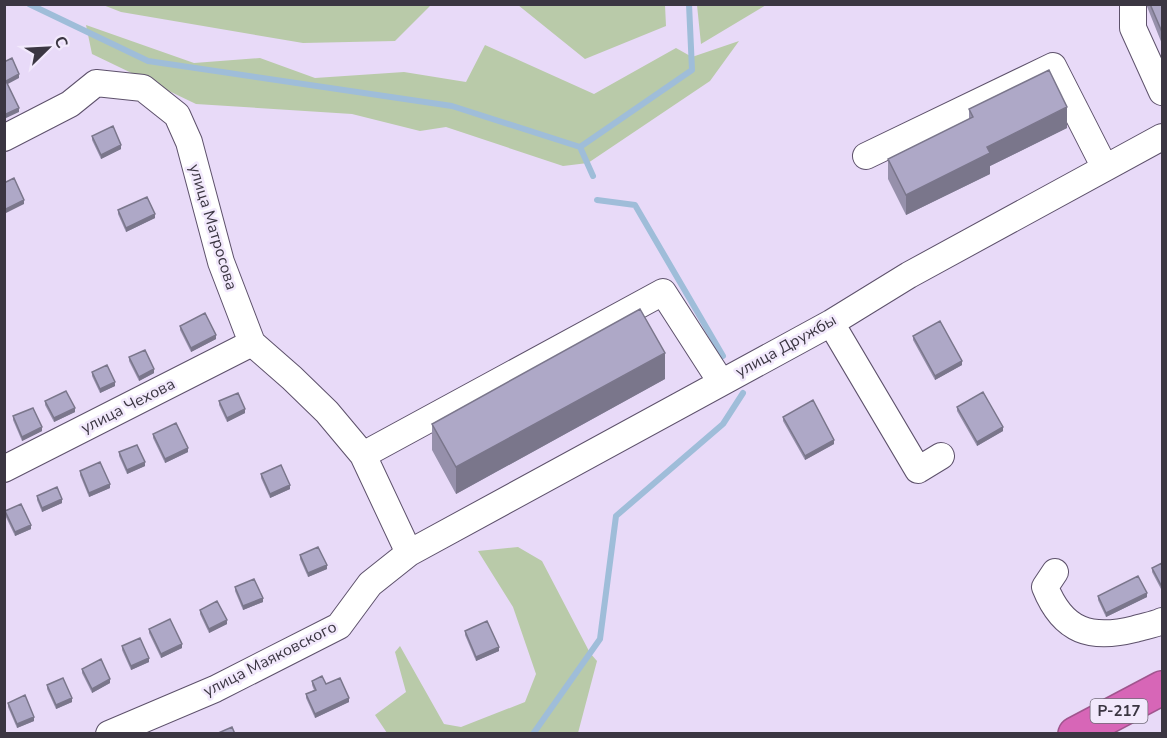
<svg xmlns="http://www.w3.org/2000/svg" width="1167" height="738" viewBox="0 0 1167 738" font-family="'Nunito Sans',sans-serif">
	<rect width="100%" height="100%" fill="#e8daf8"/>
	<path fill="#b9caa9" d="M103 5H431L395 41 303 43 121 12Z
		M518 5H665L666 26 585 59Z
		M697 5V4L766 5 701 44Z
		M86 25 194 63 260 58 315 78 404 72 466 82 485 45 594 94 676 48 692 57 739 41 710 81 588 163 563 166 446 127 420 131 352 114 196 104 92 54Z
		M518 547 542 561 590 653 597 661 578 733H387L375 715 406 692 395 652 400 646 444 724 461 727 525 702 536 674 513 607 478 551Z"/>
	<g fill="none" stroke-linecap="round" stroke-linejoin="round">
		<path stroke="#9fbdd9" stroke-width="6" d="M29 4 148 61 452 106 580 147
			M593 176 580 147 692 70 689 4
			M597 200 635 205 723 356
			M533 734 600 639 616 516 723 424 743 393"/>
		<defs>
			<path id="minor" d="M1133 4V28L1162 92
				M4 138 70 104 96 83 143 88 177 115 189 142 221 262 252 343 292 378 327 412 363 455 409 553
				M866 156 1053 66 1105 168
				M831 323 918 470 941 456
				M363 455 663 292 721 382
				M4 469 252 343
				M1055 572 1045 587C1063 632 1091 640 1135 629 1144 626 1154 625 1162 621
				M109 734 215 689 339 626 370 584 409 553 831 323 909 275 1162 137"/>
			<path id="highway" d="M1075 734 1162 688"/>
		</defs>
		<use href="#minor" stroke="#5d516b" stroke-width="28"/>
		<use href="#highway" stroke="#a0558e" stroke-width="36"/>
		<use href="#minor" stroke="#fff" stroke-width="26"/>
		<use href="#highway" stroke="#d766b7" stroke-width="33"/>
	</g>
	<path fill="#9690ab" d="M1146 4H1162V44Z
		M969 109 1067 128 990 166V174L906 215 888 179V159L969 119Z
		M92 136 121 149 101 159 92 140Z
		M118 210 155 218 126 232 118 214Z
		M180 326 216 339 191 352 180 330Z
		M913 336 962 365 935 380 913 340Z
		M129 357 154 373 139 381 129 361Z
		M92 372 115 386 100 393 92 376Z
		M665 379 456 494 432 450V424Z
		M45 401 75 412 54 422 45 405Z
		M219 401 245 413 227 422 219 405Z
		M957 407 1003 431 977 446 957 411Z
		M13 416 42 431 22 441 13 420Z
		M783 417 834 444 805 460 783 421Z
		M153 434 188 452 165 463 153 438Z
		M119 452 145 466 127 474 119 456Z
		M80 471 110 488 89 497 80 475Z
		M261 474 290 489 270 498 261 478Z
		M37 496 62 503 42 512 37 500Z
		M5 511 31 529 15 536 5 515Z
		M300 555 327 569 308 577 300 559Z
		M1162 563 1161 589 1152 572V568Z
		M235 587 263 602 243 610 235 591Z
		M1098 596 1147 597 1106 617 1098 600Z
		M200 610 227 624 209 633 200 614Z
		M149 629 182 648 161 658 149 633Z
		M465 631 499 651 476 661 465 635Z
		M122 646 149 662 131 670 122 650Z
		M82 669 110 683 92 693 82 673Z
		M312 681 349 702 315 718 306 698V694L314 690 312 685Z
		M47 685 72 702 56 709 47 689Z
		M8 703 34 721 17 728 8 707Z"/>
	<path fill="#7a768b" d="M19 74V78L6 85V81Z
		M1067 107V128L990 166V174L906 215V195L987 147Z
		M19 108V112L4 119V115Z
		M121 145V149L101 159V155Z
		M24 200V204L4 214V210Z
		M155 214V218L126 232V228Z
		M216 335V339L191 352V348Z
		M665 353V379L456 494V467Z
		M962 361V365L935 380V376Z
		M154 369V373L139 381V377Z
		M115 382V386L100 393V389Z
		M75 408V412L54 422V418Z
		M245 409V413L227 422V418Z
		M42 427V431L22 441V437Z
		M1003 427V431L977 446V442Z
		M834 440V444L805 460V456Z
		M188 448V452L165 463V459Z
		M145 462V466L127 474V470Z
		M110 484V488L89 497V493Z
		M290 485V489L270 498V494Z
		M62 499V503L42 512V508Z
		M31 525V529L15 536V532Z
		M327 565V569L308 577V573Z
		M1147 593V597L1106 617V613Z
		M263 598V602L243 610V606Z
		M227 620V624L209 633V629Z
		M182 644V648L161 658V654Z
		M499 647V651L476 661V657Z
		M149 658V662L131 670V666Z
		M110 679V683L92 693V689Z
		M72 698V702L56 709V705Z
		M349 698V702L315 718V714Z
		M34 717V721L17 728V724Z"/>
	<path fill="#aea8c7" stroke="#7a768b" stroke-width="1.5" d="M1150 4H1162V32Z
		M12 58 19 74 6 81 19 108 4 115V62Z
		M1049 70 1067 107 987 147 990 153 906 195 888 159 973 117 969 109Z
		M113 126 121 145 101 155 92 136Z
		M14 178 24 200 4 210V183Z
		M147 197 155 214 126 228 118 210Z
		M640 309 665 353 456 467 432 424Z
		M205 313 216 335 191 348 180 326Z
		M940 321 962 361 935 376 913 336Z
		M145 350 154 369 139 377 129 357Z
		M107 365 115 382 100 389 92 372Z
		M66 391 75 408 54 418 45 401Z
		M983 392 1003 427 977 442 957 407Z
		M238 393 245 409 227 418 219 401Z
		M813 400 834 440 805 456 783 417Z
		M33 408 42 427 22 437 13 416Z
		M176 423 188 448 165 459 153 434Z
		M137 445 145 462 127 470 119 452Z
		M100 462 110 484 89 493 80 471Z
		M281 465 290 485 270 494 261 474Z
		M57 487 62 499 42 508 37 496Z
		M21 504 31 525 15 532 5 511Z
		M318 547 327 565 308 573 300 555Z
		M1162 563V585H1161L1152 568Z
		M1138 576 1147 593 1106 613 1098 596Z
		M254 579 263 598 243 606 235 587Z
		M217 601 227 620 209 629 200 610Z
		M170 619 182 644 161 654 149 629Z
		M487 621 499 647 476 657 465 631Z
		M140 638 149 658 131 666 122 646Z
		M101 659 110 679 92 689 82 669Z
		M322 676 326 684 340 678 349 698 315 714 306 694 316 690 312 681Z
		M63 678 72 698 56 705 47 685Z
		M25 695 34 717 17 724 8 703Z
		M232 727 235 734H216Z"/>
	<g text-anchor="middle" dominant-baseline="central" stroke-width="5" stroke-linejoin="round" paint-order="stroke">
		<rect fill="#f2e9fc" stroke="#726c7a" stroke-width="1.5" x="1090.5" y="699" width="57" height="24" rx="4.5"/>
		<g font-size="15" font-weight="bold" fill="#3b3642">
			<text x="1119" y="711">Р-217</text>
		</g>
		<g font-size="16" fill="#3b3642" stroke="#f2e9fc">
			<text transform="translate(213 227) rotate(73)">улица Матросова</text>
			<text transform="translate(786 346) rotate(-29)">улица Дружбы</text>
			<text transform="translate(128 406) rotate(-27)">улица Чехова</text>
			<text transform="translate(270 659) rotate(-27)">улица Маяковского</text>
		</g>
	</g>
	<rect width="1167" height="738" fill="none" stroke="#3b3642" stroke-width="12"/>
	<g transform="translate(48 48) rotate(66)" stroke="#f2e9fc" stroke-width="4.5" paint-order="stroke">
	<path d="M0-4.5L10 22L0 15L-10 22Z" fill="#3b3642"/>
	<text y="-9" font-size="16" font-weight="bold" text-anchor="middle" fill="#3b3642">С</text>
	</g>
</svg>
